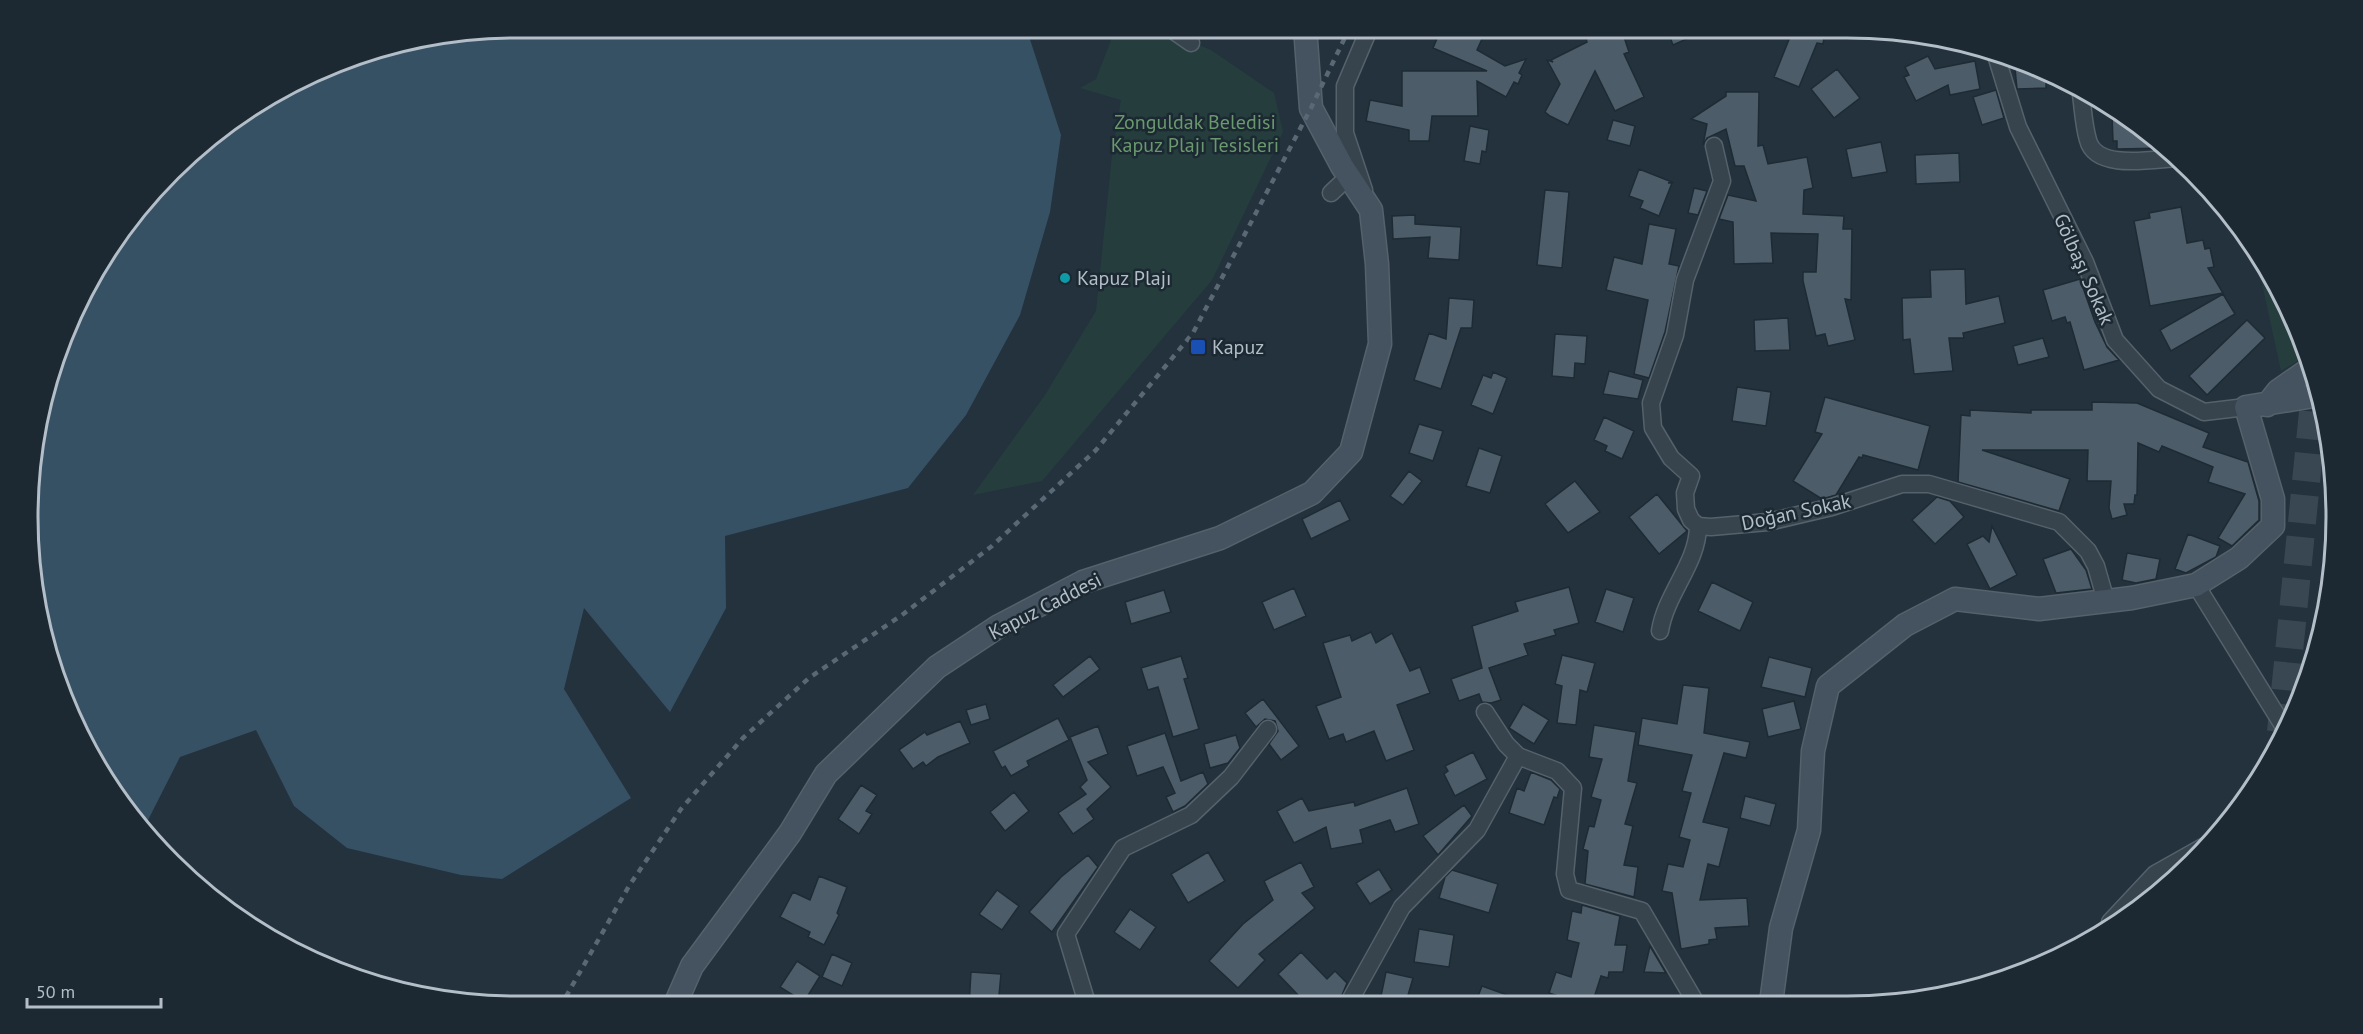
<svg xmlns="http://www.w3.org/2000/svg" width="2363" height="1034" viewBox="0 0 2363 1034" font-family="'PT Sans',sans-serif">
	<rect width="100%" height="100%" fill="#23323d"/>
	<path fill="#253e3d" d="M1116 27H1156L1211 50 1274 93 1283 132 1212 280 1042 481 973 495 1045 395 1096 311 1112 155 1121 100 1080 88 1096 79Z
		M2255 251 2286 301 2306 356 2281 371Z"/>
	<path fill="#375164" d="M517 27H1026L1061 135 1050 212 1020 315 966 415 908 488 725 536 726 608 670 712 584 608 564 689 631 798 502 879 461 875 347 848 294 806 256 730 180 757 145 826 92 762 36 612 27 517 36 422 93 272 194 148 272 92 359 53Z"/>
	<path fill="#4c5c68" stroke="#1e2b34" stroke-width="1.5" d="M1442 27H1454L1482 39 1477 50 1505 66 1526 59 1519 73 1522 75 1518 84 1514 82 1506 97 1477 81 1478 116H1432L1429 141H1409V130L1366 121 1370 100 1402 106V71H1487L1433 48Z
		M1666 27H1714L1673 45Z
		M1794 27H1826L1823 44 1817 43 1799 87 1774 77Z
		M1621 28 1629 52 1624 54 1644 97 1615 111 1595 71 1568 125 1550 116 1545 112 1560 84 1547 60 1553 62 1551 60 1587 42 1586 39Z
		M1928 56 1935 69 1975 61 1980 89 1950 95 1948 85 1916 101 1904 77 1909 75 1905 67Z
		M2014 58 2046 72V88L2017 89Z
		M1837 69 1860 98 1834 118 1811 89Z
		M1996 90 2004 118 1982 125 1973 97Z
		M1726 92H1759L1758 146 1763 145 1768 164 1807 157 1813 188 1804 190 1803 214 1844 216 1843 229H1852L1851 300 1845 299 1855 340 1828 346 1825 334 1816 336 1803 281V272H1816L1818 234 1771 233 1773 263 1734 264 1733 222 1719 219 1728 195 1756 201 1744 166H1735L1726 129 1707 138 1703 145 1707 124 1691 119 1726 96Z
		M2121 114 2136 125 2168 148 2117 149V141H2113L2112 115Z
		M1613 120 1635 126 1630 146 1607 140Z
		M1470 126 1489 130 1486 152 1482 151 1480 164 1464 161Z
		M1881 142 1887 172 1852 178 1846 149Z
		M1959 153 1960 182 1916 184 1915 155Z
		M1639 169 1672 182 1668 183H1672L1659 216 1640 208 1643 201 1629 196Z
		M1694 188 1707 191 1698 215 1688 213Z
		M1545 190 1569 192 1562 268 1537 265Z
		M2181 207 2187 243 2203 240 2205 249 2210 248 2214 267 2208 268 2223 293 2150 306 2134 221 2150 218 2149 213Z
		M1415 215V224L1461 227 1459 260 1428 258 1430 237 1393 239 1392 216Z
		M1649 224 1676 229 1669 264 1679 266 1665 332 1649 378 1634 374 1648 300 1606 290 1614 257 1642 264Z
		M1965 269 1966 304 1999 296 2005 323 1963 333 1964 338H1949L1953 371 1914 374 1910 339 1903 340 1902 298 1931 297 1930 270Z
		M2080 279 2095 322 2107 347 2119 360 2084 370 2070 322 2067 323 2065 317 2052 321 2043 290Z
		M2223 294 2235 314 2171 351 2160 330Z
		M1449 298 1474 300 1472 328H1461L1441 389 1414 380 1429 333 1446 339Z
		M1788 318 1790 350 1755 351 1754 320Z
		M2247 320 2265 338 2207 395 2189 376Z
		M1555 334 1587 336 1585 364 1575 363 1574 378 1552 376Z
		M2043 338 2049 357 2018 365 2013 346Z
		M1609 371 1643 380 1638 399 1603 394Z
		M1493 372 1507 378 1493 414 1471 405 1483 375 1491 378Z
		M1737 387 1771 392 1766 426 1732 421Z
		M1825 397 1930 426 1918 470 1863 455 1862 458 1859 457 1836 495 1822 499 1793 481 1822 434 1815 432Z
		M2092 402 2137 403 2209 433 2203 447 2248 462 2259 501V520L2232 546 2218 538 2245 494 2208 482 2213 467 2162 446 2159 452 2138 443 2137 495H2135L2134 504H2124L2127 515 2112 519 2109 508 2111 481H2087L2088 450H1982L2070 479 2059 511 1958 482 1961 415 1970 416V410L2031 413V410H2092Z
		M1604 417 1634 431 1622 459 1605 451 1607 446 1594 440Z
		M1419 424 1443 431 1433 461 1409 453Z
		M1479 448 1502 456 1490 493 1466 486Z
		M1409 471 1422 481 1403 505 1390 496Z
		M1575 481 1600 512 1568 533 1545 504Z
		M1657 494 1687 531 1659 554 1629 517Z
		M1937 497 1950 501 1964 517 1935 544 1912 520Z
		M1340 500 1350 520 1311 539 1302 519Z
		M1992 526 2017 575 1990 589 1967 544 1983 536 1989 542Z
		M2188 534 2220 546 2216 557 2186 573 2175 569Z
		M2071 549 2086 570 2092 589 2056 593 2043 559Z
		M2127 553 2160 559 2156 579 2136 583 2122 580Z
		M1712 582 1753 602 1740 631 1698 611Z
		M1569 587 1579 623 1554 630 1556 635 1524 644 1528 655 1489 668 1501 700 1491 703 1482 702 1479 694 1459 701 1451 679 1482 668 1472 626 1518 611 1515 602Z
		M1294 588 1306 616 1274 630 1262 602Z
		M1606 589 1634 598 1623 632 1595 622Z
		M1164 590 1171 612 1131 624 1125 602Z
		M1371 632 1376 643 1392 633 1410 671 1420 667 1430 693 1397 705 1414 750 1386 761 1374 731 1346 742 1343 734 1329 739 1316 706 1341 697 1323 643 1350 635 1352 641Z
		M1562 655 1595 663 1587 692 1580 690 1576 725 1557 723 1562 686 1555 684Z
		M1090 656 1100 669 1063 697 1053 685Z
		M1181 656 1188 678 1184 679 1199 729 1173 737 1158 687 1148 690 1141 668Z
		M1769 657 1812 668 1805 697 1761 687Z
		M1683 685 1709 688 1704 733 1750 742 1746 758 1724 753 1703 822 1729 828 1719 867 1708 864 1700 900 1747 898 1749 926 1715 928 1717 939 1709 940V944L1681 949 1672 893 1662 891 1668 864 1683 867 1690 840 1679 837 1691 793 1682 791 1692 755 1638 745 1642 718 1677 724Z
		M1263 699 1299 746 1281 760 1269 744 1278 731 1275 721 1265 719 1256 727 1245 713Z
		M1794 701 1801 729 1768 737 1762 709Z
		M986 704 990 719 971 725 966 710Z
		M1523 704 1549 720 1534 744 1509 728Z
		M1058 718 1069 740 1027 761 1029 766 1011 776 1005 766 1002 768 993 751Z
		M960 721 970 743 938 757 926 766 923 762 913 769 899 750 925 732 927 735Z
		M1594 725 1636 732 1628 781 1637 783 1625 824 1633 826 1624 865 1638 867 1634 897 1585 884 1588 851 1583 849 1589 826 1594 827 1601 800 1591 797 1602 759 1589 757Z
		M1098 726 1108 754 1088 762 1111 787 1087 809 1094 819 1073 834 1058 813 1086 794 1080 787 1087 780 1070 737Z
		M1165 733 1181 781 1203 772 1208 784 1185 806 1173 812 1166 797 1175 793 1163 767 1137 776 1127 746Z
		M1236 735 1240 748 1228 763 1210 768 1204 744Z
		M1473 752 1487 779 1455 796 1444 774 1448 771 1445 766Z
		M1531 772 1551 780 1560 789 1557 798 1554 797 1544 825 1509 813 1517 788 1524 791Z
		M861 785 877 795 866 811 872 814 859 834 838 819Z
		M1407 788 1419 824 1395 832 1390 820 1360 830 1363 843 1331 849 1326 827 1294 843 1277 811 1302 798 1309 811 1354 802 1355 806Z
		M1014 792 1029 811 1005 831 990 812Z
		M1745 796 1776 804 1770 826 1740 818Z
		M1464 805 1472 816 1438 855 1423 836Z
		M1208 852 1225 881 1188 903 1171 874Z
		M1088 855 1098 867 1052 932 1029 912 1061 877Z
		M1301 862 1314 887 1302 893 1315 908 1259 954 1265 960 1238 988 1209 961 1243 924 1273 900 1264 881Z
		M1379 869 1392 890 1370 904 1356 883Z
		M1452 870 1498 884 1489 913 1439 898 1445 877Z
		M819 876 847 887 837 913 839 915 824 945 808 937 810 932 780 917 793 892 810 900Z
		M997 890 1019 906 1002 930 979 914Z
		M1582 905 1620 916 1615 945H1627L1623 972H1609L1608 978 1601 976 1592 1004H1583L1549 993 1556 972 1571 977 1579 943 1567 940 1572 911 1581 913Z
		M1130 909 1156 927 1140 950 1114 932Z
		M1419 929 1454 935 1449 967 1414 962Z
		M1650 946 1666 973 1644 972Z
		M1301 952 1327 979 1335 971 1347 983 1338 1005H1289L1298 995 1278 974Z
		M832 954 852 963 842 986 822 977Z
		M797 961 820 976 804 1002 780 987Z
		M971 972 1001 974 998 1006H969Z
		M1386 972 1413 978 1406 1002 1381 996Z
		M1482 986 1527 1002V1004H1475Z"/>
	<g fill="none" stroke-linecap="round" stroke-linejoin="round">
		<path stroke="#394752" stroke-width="28" stroke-dasharray="28 14" stroke-linecap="butt" d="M2281 732 2316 382"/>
		<defs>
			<path id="street" d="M1168 27 1191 43
				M1995 52 2018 127 2085 262 2115 340 2159 389 2204 412 2246 407
				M2080 88C2083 105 2083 123 2088 140 2096 171 2153 159 2178 158
				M1714 146 1722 181 1685 280 1675 335 1651 403 1653 428 1671 458 1691 476 1685 493 1686 509 1691 520 1698 526 1711 527 1768 522 1832 507 1902 484H1929L2059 522 2088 551 2096 566 2106 601
				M1364 190 1345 133V86L1370 27
				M1331 193 1349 176
				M2196 585 2284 727
				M1660 631C1666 593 1698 563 1698 526
				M1485 712 1506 744 1518 756 1557 771 1573 788 1565 874 1569 890 1642 911 1696 1003
				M2110 922 2155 874 2203 847
				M1348 1004 1402 907 1477 830 1518 756
				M1091 1005 1086 1000 1066 934 1123 848 1191 815 1231 777 1268 729"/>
			<path id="secondary" d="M2267 405 2278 391 2311 368
				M1771 1003 1781 928 1809 830 1813 751 1828 686 1905 625 1955 599 2039 609 2132 598 2196 585 2239 558 2273 526V499L2246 407 2320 395
				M674 1007 692 966 790 833 826 774 937 667 999 626 1083 582 1220 538 1312 493 1351 452 1380 344 1377 264 1371 210 1342 166 1311 108 1305 27"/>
		</defs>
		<use href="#street" stroke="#55616b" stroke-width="19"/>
		<use href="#secondary" stroke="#55616b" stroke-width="25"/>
		<use href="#street" stroke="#37444d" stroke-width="16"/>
		<use href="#secondary" stroke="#455360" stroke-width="22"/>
		<path stroke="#596874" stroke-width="4.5" stroke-dasharray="6 6" stroke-linecap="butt" d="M560 1007 629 886 681 809 743 738 809 678 902 615 992 546 1096 450 1193 333 1311 108 1350 27"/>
	</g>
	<circle fill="#0f9aa8" stroke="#1c2932" stroke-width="2" cx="1065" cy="278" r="6"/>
	<rect fill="#1a4fb4" stroke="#1c2932" stroke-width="2" x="1190" y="339" width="16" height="16" rx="3"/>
	<g text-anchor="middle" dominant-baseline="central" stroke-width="5" stroke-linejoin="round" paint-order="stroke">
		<g font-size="20" fill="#6a996e" stroke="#1c2932">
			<text x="1195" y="122">Zonguldak Beledisi<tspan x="1195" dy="23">Kapuz Plajı Tesisleri</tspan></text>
		</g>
		<g font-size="20" fill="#b3bec8" stroke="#1c2932">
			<text transform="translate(2084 269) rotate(66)">Gölbaşı Sokak</text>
			<text transform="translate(1796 512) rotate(-12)">Doğan Sokak</text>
			<text transform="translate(1045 606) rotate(-27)">Kapuz Caddesi</text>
		</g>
		<g font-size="20" fill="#b3bec8" stroke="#1c2932" text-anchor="start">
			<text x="1077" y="278">Kapuz Plajı</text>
			<text x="1212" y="347">Kapuz</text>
		</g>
	</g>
	<path d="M0 0H2363V1034H0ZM517 38H1847A479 479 0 0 1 2326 517V517A479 479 0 0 1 1847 996H517A479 479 0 0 1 38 517V517A479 479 0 0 1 517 38Z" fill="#1c2932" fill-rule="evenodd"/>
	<path fill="none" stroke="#b3bec8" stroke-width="3" d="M517 38H1847A479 479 0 0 1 2326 517V517A479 479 0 0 1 1847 996H517A479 479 0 0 1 38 517V517A479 479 0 0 1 517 38Z"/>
	<path d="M27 998v9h134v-9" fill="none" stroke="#b3bec8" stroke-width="3"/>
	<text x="36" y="998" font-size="18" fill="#b3bec8" stroke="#1c2932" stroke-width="4.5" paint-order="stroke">50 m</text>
</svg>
